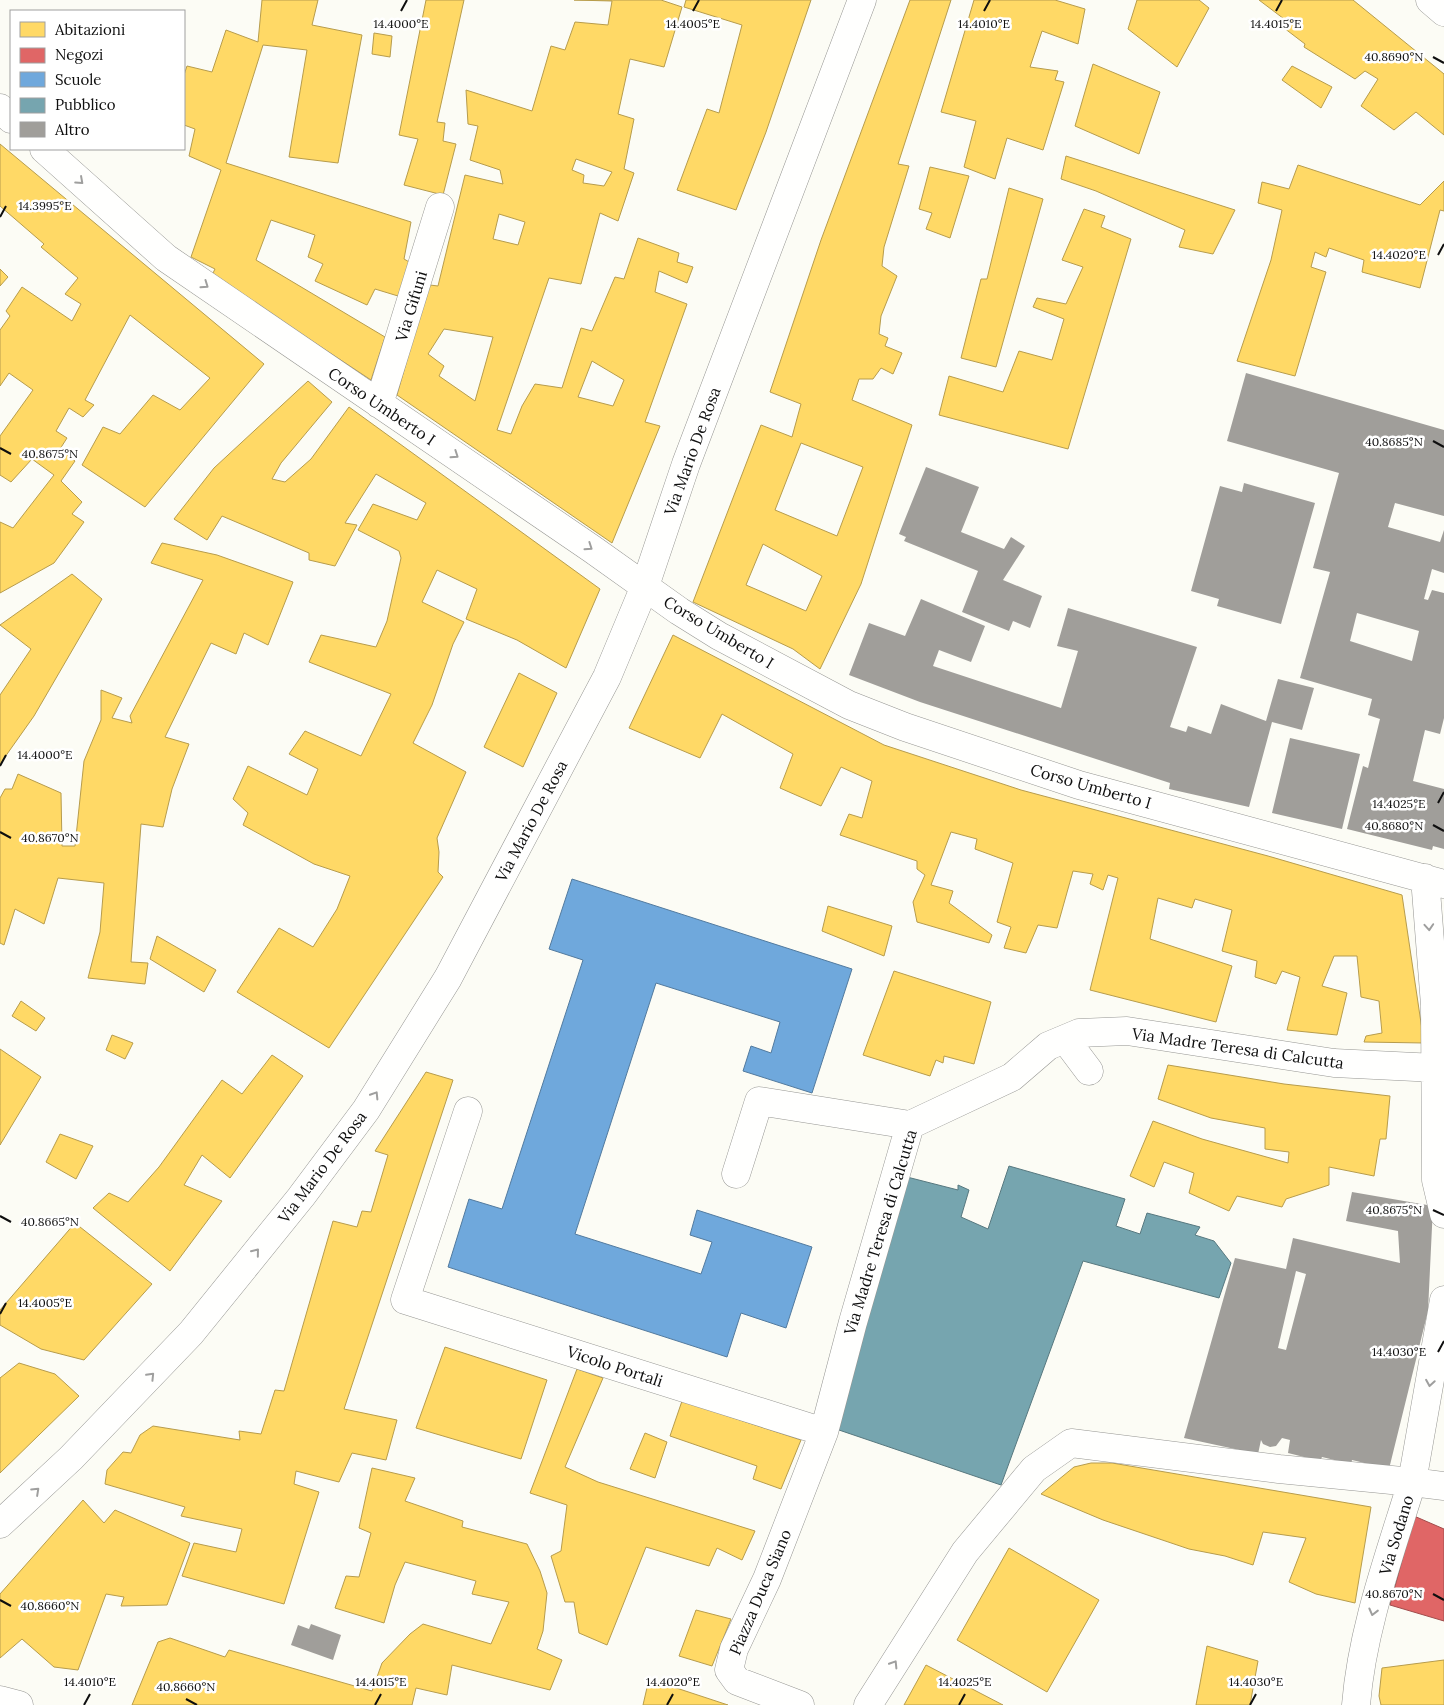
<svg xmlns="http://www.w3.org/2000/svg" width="1444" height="1705" viewBox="0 0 1444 1705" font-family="Lora,serif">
	<rect width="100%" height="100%" fill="#fcfcf5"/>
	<path fill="#ffd966" stroke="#b79c4c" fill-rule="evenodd" d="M262 0H318L312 25 362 35 338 163 289 157 307 50 263 45 226 163 411 222 404 259 411 263 398 296 375 289 367 305 315 281 323 264 308 257 315 235 271 220 256 260 385 337 371 380 212 275 215 269 191 257 221 170 189 156 195 129 184 125V75L187 66 212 72 226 30 258 42Z
		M426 0H464L437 122 445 123 443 141 456 144 443 195 404 185 418 139 399 135Z
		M574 0H661L682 7 664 67 630 59 618 114 634 119 624 169 634 173 618 221 600 213 581 284 549 278 497 430 511 434 522 406 535 384 562 388 581 328 592 331 615 277 624 279 638 238 679 253 677 262 693 267 687 283 659 271 655 292 687 304 645 422 660 426 612 543 397 395 412 342 422 284 438 286 465 175 503 184 500 170 470 160 478 126 468 124 466 90 532 111 551 46 565 50 575 22 608 25 612 1ZM576 159 612 172 604 186 583 183 584 175 572 170ZM499 214 525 222 518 245 493 239ZM444 329 493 337 475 401 439 376 444 366 428 354ZM592 361 624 380 613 406 578 397Z
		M686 0H811L766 132 736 210 677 190 707 109 719 113 742 25 684 7Z
		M910 0H951L898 164 909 166 884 247 882 266 897 276 881 316 879 334 888 338 885 346 902 353 893 374 881 368 873 379H859L852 400 912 425 861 584 820 669 793 649 693 602 761 425 792 437 801 404 770 392 821 240ZM801 443 863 467 837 536 775 510ZM763 544 822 576 806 611 746 585Z
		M974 0H1055L1085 9 1078 44 1042 31 1030 67 1058 71 1055 80 1064 82 1043 150 1007 138 995 179 964 167 976 121 941 112Z
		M1137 0H1199L1209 8 1177 67 1128 29Z
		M1259 0H1353L1444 74V135L1416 112 1394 130 1361 106 1378 79 1365 71 1355 79 1304 47 1305 44 1284 28 1288 22Z
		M374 33 392 36 390 57 372 54Z
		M1093 64 1160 92 1139 154 1075 126Z
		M1292 66 1332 87 1321 108 1282 80Z
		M0 144 264 364 145 507 82 465 103 427 120 434 153 395 180 410 210 378 130 315 85 400 94 405 83 417 69 408 56 431 67 438 60 449 75 461 61 481 82 502 72 514 84 522 54 563 0 593V522L13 528 54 475 32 459 11 482 0 475V436L33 390 9 373 0 386V330L10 316 6 311 22 287 72 321 81 304 65 294 78 278 41 247 44 244 0 206Z
		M1066 156 1235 210 1213 254 1179 247 1185 230 1096 191 1061 179Z
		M1298 165 1420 205 1444 181V211L1440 210 1420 288 1362 272 1364 260 1329 248 1326 257 1315 252 1311 267 1326 272 1295 376 1237 361 1271 260 1282 210 1258 203 1262 182 1289 189Z
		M930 167 969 176 950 238 926 229 932 213 919 209Z
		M1009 188 1043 199 996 367 961 358 981 279H987Z
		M1084 209 1105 216 1101 227 1131 239 1068 449 939 415 949 376 1003 392 1019 351 1052 360 1064 319 1033 307 1037 298 1066 304 1083 267 1062 260Z
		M0 269 8 277 0 286Z
		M308 381 332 402 281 463 272 479 285 482 311 459 349 407 600 589 566 668 517 640 466 619 477 589 437 570 422 602 464 622 453 644 432 705 413 743 466 772 437 838 439 852 438 872 443 877 329 1048 237 992 279 928 313 947 337 909 350 876 314 864 243 825 248 813 233 799 248 766 307 795 318 769 289 754 305 731 361 756 391 694 309 662 321 635 376 647 387 621 401 558 399 551 358 530 373 504 417 520 426 503 376 474 345 523 357 525 335 566 309 560V553L222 516 207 540 174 519 214 468Z
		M162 543 217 555 293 582 268 645 244 633 236 654 211 643 165 737 189 744 172 789 163 827 141 824 131 962 148 963 145 984 88 978 100 932 104 883 58 878 44 924 15 909 4 945 0 943V798L5 789H12L18 774 61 793 62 846H75L84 761 101 720V690L122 698 112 718 132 723 130 716 203 580 151 563Z
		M72 574 102 599 34 716 0 764V695L31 649 0 625Z
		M673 635 884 745 1021 790 1268 856 1402 895 1424 1043 1364 1042 1366 1036 1382 1033 1379 1001 1361 997 1357 956H1334L1322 986 1347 993 1337 1035 1287 1030 1300 977 1282 971 1276 984 1255 977 1257 961 1222 951 1232 910 1195 899 1192 908 1158 898 1150 939 1232 966 1216 1022 1090 990 1118 878 1108 875 1103 890 1090 884 1093 874 1073 871 1057 928 1038 925 1026 953 1004 948 1011 927 997 922 1013 863 975 849 977 839 951 832 931 885 953 891 949 903 992 935 989 943 917 922 913 902 925 875 917 869V861L840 835 849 814 862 818 872 781 841 767 821 806 780 788 793 754 722 714 700 758 629 728Z
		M519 673 557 693 523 767 484 747Z
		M828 906 892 926 884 956 822 931Z
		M157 936 216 970 204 992 150 959Z
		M894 971 991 1002 974 1064 944 1056 943 1063 936 1060 930 1076 863 1055Z
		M21 1001 45 1018 36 1031 12 1016Z
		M112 1035 133 1043 125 1059 106 1050Z
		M0 1049 41 1077 0 1145Z
		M272 1055 303 1076 230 1178 202 1155 184 1185 222 1201 170 1271 93 1208 109 1193 128 1202 159 1167 222 1080 242 1094Z
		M1168 1065 1284 1084 1390 1096 1386 1139H1380L1374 1176 1329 1167V1185L1286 1199 1282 1207 1237 1196 1229 1211 1189 1193 1194 1173 1164 1162 1154 1187 1130 1176 1153 1121 1202 1139 1288 1163 1289 1152 1265 1149V1128L1211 1118 1158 1099Z
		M426 1072 453 1080 344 1409 397 1420 386 1460 352 1453 339 1482 296 1471 294 1484 319 1492 284 1604 182 1576 194 1543 236 1552 242 1529 181 1516 185 1507 105 1484 107 1470 123 1452 131 1453 140 1435 153 1426 240 1440 239 1431 261 1434 275 1390 284 1391 333 1221 357 1227 362 1211 371 1212 388 1155 375 1151Z
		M60 1134 93 1146 76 1179 46 1162Z
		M75 1223 152 1284 84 1360 41 1349 0 1325V1310Z
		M445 1347 547 1380 521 1459 416 1428Z
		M19 1363 55 1374 79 1396 0 1473V1378Z
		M577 1369 603 1378 565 1467 598 1482 755 1531 742 1560 717 1548 709 1566 646 1547 607 1645 579 1633 574 1602H565L551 1556 561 1551 567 1505 530 1493Z
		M682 1401 801 1440 781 1489 753 1479 757 1466 670 1436Z
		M645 1433 667 1442 655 1478 630 1469Z
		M1091 1463H1112L1371 1507 1355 1603 1316 1594 1289 1582 1306 1538 1263 1532 1253 1565 1225 1556 1189 1549 1103 1520 1041 1494 1074 1467Z
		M372 1468 415 1478 405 1501 463 1521 462 1527 527 1544 540 1571 547 1593 543 1631 537 1649 562 1660 550 1690 452 1665 447 1695 416 1688 412 1705H132L158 1642 170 1638 225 1657 229 1650 372 1691 382 1663 410 1634 423 1624 491 1644 509 1602 472 1594 476 1581 405 1562 395 1585 384 1623 335 1608 346 1576 359 1577 371 1533 359 1528Z
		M83 1500 104 1523 115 1510 190 1543 167 1605 121 1606 124 1597 106 1594 78 1670 54 1667 22 1639 0 1658V1594Z
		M1009 1548 1099 1600 1047 1692 957 1640Z
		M696 1610 731 1619 712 1666 679 1656Z
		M1207 1646 1258 1661 1250 1705H1196Z
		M1444 1660V1705H1381L1379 1696 1382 1668Z
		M926 1665 1003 1705H904Z
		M649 1679 728 1705H643Z"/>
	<path fill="#e06666" stroke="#a14c4c" d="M1414 1516 1444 1529V1621L1390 1605Z"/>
	<path fill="#6fa8dc" stroke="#527a9e" d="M572 879 852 969 812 1093 743 1071 751 1046 771 1053 780 1022 656 983 575 1234 701 1274 712 1242 690 1235 697 1210 812 1247 786 1328 741 1313 727 1357 448 1267 469 1199 502 1209 583 960 549 949Z"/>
	<path fill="#76a5af" stroke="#57787f" d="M1009 1166 1125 1199 1116 1226 1140 1234 1147 1213 1200 1227 1195 1235 1214 1241 1231 1263 1219 1298 1083 1261 1001 1485 836 1429 907 1177 958 1190V1185L969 1190 961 1217 988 1229Z"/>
	<path fill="#a09e9a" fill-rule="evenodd" d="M1246 373 1444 430V516L1395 503 1388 527 1440 542 1444 530V573L1432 569 1424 599 1428 600 1432 590 1444 593V718L1440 734 1425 730 1413 781 1444 789V849L1433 846 1432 850 1347 829 1363 766 1368 768 1380 719 1368 715 1372 699 1300 678 1330 572 1313 568 1339 473 1227 441ZM1357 613 1419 631 1412 661 1350 641Z
		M926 467 979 487 961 532 1004 549 1011 537 1025 546 1003 580 1042 596 1030 628 1013 621 1009 631 962 612 978 571 904 541 906 537 899 534Z
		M1244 483 1315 503 1281 624 1217 606 1219 599 1191 591 1220 486 1242 492Z
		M921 599 985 626 971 662 939 650 933 666 1061 708 1078 651 1057 646 1068 608 1197 647 1170 727 1186 732 1188 726 1211 734 1221 704 1266 721 1278 679 1314 688 1302 730 1272 722 1249 807 1169 789 1170 783 920 702 849 675 869 623 905 636Z
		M1290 738 1360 754 1342 829 1272 813Z
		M1352 1192 1433 1206 1428 1311 1389 1469 1352 1460 1351 1464 1322 1457 1320 1461 1288 1453 1290 1440 1282 1438 1276 1446 1270 1447 1263 1444 1261 1440 1258 1454 1184 1438 1235 1258 1286 1269 1293 1238 1400 1263 1398 1231 1346 1221ZM1296 1271 1306 1274 1286 1350 1278 1348Z
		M311 1624 341 1635 333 1660 291 1645 298 1625 309 1629Z"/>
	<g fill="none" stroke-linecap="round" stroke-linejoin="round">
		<defs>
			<path id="minor" d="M1430 0 1444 12
				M0 108 11 119
				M44 149 166 258 592 549 679 611 719 636 849 705 905 727 1079 785 1444 884
				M379 404 440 207
				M1425 878 1435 1005 1436 1180 1444 1214
				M1065 1039 1089 1071
				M468 1111 405 1300 824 1432
				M736 1174 759 1101 910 1125
				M1444 1300 1412 1482 1444 1486
				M0 1524 71 1458 191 1333 301 1197 366 1110 448 978 607 677 645 586 686 464 862 0
				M0 1700 19 1705
				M800 1705 737 1681 729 1670 734 1649 767 1579 824 1432 853 1322 910 1125 1012 1077 1048 1046 1079 1033 1127 1031 1334 1063 1436 1068
				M868 1705 965 1552 1034 1469 1071 1443 1279 1469 1412 1482C1390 1554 1362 1629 1356 1705"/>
		</defs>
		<use href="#minor" stroke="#969693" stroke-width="29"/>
		<use href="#minor" stroke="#fffffe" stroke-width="28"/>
	</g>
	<defs><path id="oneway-chevron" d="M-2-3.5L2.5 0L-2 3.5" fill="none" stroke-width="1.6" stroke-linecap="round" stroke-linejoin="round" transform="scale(1.25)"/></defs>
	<g stroke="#9f9f9e">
		<use href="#oneway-chevron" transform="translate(80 181) rotate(42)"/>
		<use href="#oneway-chevron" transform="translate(205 285) rotate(35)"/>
		<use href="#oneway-chevron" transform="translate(455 455) rotate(34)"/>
		<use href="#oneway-chevron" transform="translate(589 547) rotate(34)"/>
		<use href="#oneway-chevron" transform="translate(1429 927) rotate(86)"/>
		<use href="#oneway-chevron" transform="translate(375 1095) rotate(-58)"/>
		<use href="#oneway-chevron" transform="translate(256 1252) rotate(-51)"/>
		<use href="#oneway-chevron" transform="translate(151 1376) rotate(-46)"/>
		<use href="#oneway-chevron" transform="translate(1430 1383) rotate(99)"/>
		<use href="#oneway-chevron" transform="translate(36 1491) rotate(-43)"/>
		<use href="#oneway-chevron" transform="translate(1373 1612) rotate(104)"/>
		<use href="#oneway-chevron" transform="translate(894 1664) rotate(-58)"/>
	</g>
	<path fill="none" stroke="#0f0f0f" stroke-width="2" d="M401 11 407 0M693 11 699 0M984 11 990 0M1276 11 1282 0M1433 57 1444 63M0 217 6 206M1438 255 1444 244M1433 441 1444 447M0 448 11 454M0 766 6 755M1438 803 1444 792M1433 825 1444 831M0 832 11 838M1433 1210 1444 1215M0 1216 11 1222M0 1314 6 1303M1438 1352 1444 1341M1433 1594 1444 1600M0 1600 11 1606M186 1699 197 1705M84 1705 90 1694M375 1705 381 1694M667 1705 673 1694M959 1705 965 1694M1250 1705 1256 1694"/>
	<g text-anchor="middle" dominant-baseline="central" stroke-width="5" stroke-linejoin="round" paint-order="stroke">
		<g font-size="16" fill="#0f0f0f" stroke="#fff">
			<text transform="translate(411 306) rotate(-73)">Via Gifuni</text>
			<text transform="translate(382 406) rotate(34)">Corso Umberto I</text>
			<text transform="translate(692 451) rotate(-70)">Via Mario De Rosa</text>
			<text transform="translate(719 632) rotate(31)">Corso Umberto I</text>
			<text transform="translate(1091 786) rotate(16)">Corso Umberto I</text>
			<text transform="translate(531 821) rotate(-62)">Via Mario De Rosa</text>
			<text transform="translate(1238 1048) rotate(8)">Via Madre Teresa di Calcutta</text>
			<text transform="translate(322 1167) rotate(-53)">Via Mario De Rosa</text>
			<text transform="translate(880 1232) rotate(-73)">Via Madre Teresa di Calcutta</text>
			<text transform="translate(615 1366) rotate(18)">Vicolo Portali</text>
			<text transform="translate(1396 1535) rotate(-73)">Via Sodano</text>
			<text transform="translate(760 1592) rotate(-67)">Piazza Duca Siano</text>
		</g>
	</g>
	<g font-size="12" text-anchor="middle" fill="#0f0f0f" stroke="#fff" stroke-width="5" stroke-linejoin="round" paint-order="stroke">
		<text x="401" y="28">14.4000°E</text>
		<text x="693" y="28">14.4005°E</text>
		<text x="984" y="28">14.4010°E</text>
		<text x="1276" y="28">14.4015°E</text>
		<text x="1394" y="61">40.8690°N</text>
		<text x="45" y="210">14.3995°E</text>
		<text x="1399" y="259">14.4020°E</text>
		<text x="1394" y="446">40.8685°N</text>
		<text x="50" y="458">40.8675°N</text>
		<text x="45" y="759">14.4000°E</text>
		<text x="1399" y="808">14.4025°E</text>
		<text x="1394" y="830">40.8680°N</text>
		<text x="50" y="842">40.8670°N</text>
		<text x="1394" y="1214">40.8675°N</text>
		<text x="50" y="1226">40.8665°N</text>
		<text x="45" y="1307">14.4005°E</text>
		<text x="1399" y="1356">14.4030°E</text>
		<text x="1394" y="1598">40.8670°N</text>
		<text x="50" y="1610">40.8660°N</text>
		<text x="90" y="1686">14.4010°E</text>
		<text x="381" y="1686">14.4015°E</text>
		<text x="673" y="1686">14.4020°E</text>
		<text x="965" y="1686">14.4025°E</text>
		<text x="1256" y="1686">14.4030°E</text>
		<text x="186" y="1691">40.8660°N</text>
	</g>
	<rect x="10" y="10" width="175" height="140" fill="#ffffff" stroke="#9f9f9f"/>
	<rect x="20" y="22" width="25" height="15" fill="#ffd966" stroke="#9f9f9f"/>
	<text x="55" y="35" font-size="15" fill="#0f0f0f">Abitazioni</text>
	<rect x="20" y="48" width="25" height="15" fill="#e06666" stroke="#9f9f9f"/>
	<text x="55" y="60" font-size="15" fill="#0f0f0f">Negozi</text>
	<rect x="20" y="72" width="25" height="15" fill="#6fa8dc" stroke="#9f9f9f"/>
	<text x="55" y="85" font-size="15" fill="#0f0f0f">Scuole</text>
	<rect x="20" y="98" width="25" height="15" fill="#76a5af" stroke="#9f9f9f"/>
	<text x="55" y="110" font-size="15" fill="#0f0f0f">Pubblico</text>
	<rect x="20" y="122" width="25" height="15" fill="#a09e9a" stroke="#9f9f9f"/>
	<text x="55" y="135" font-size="15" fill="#0f0f0f">Altro</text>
</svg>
